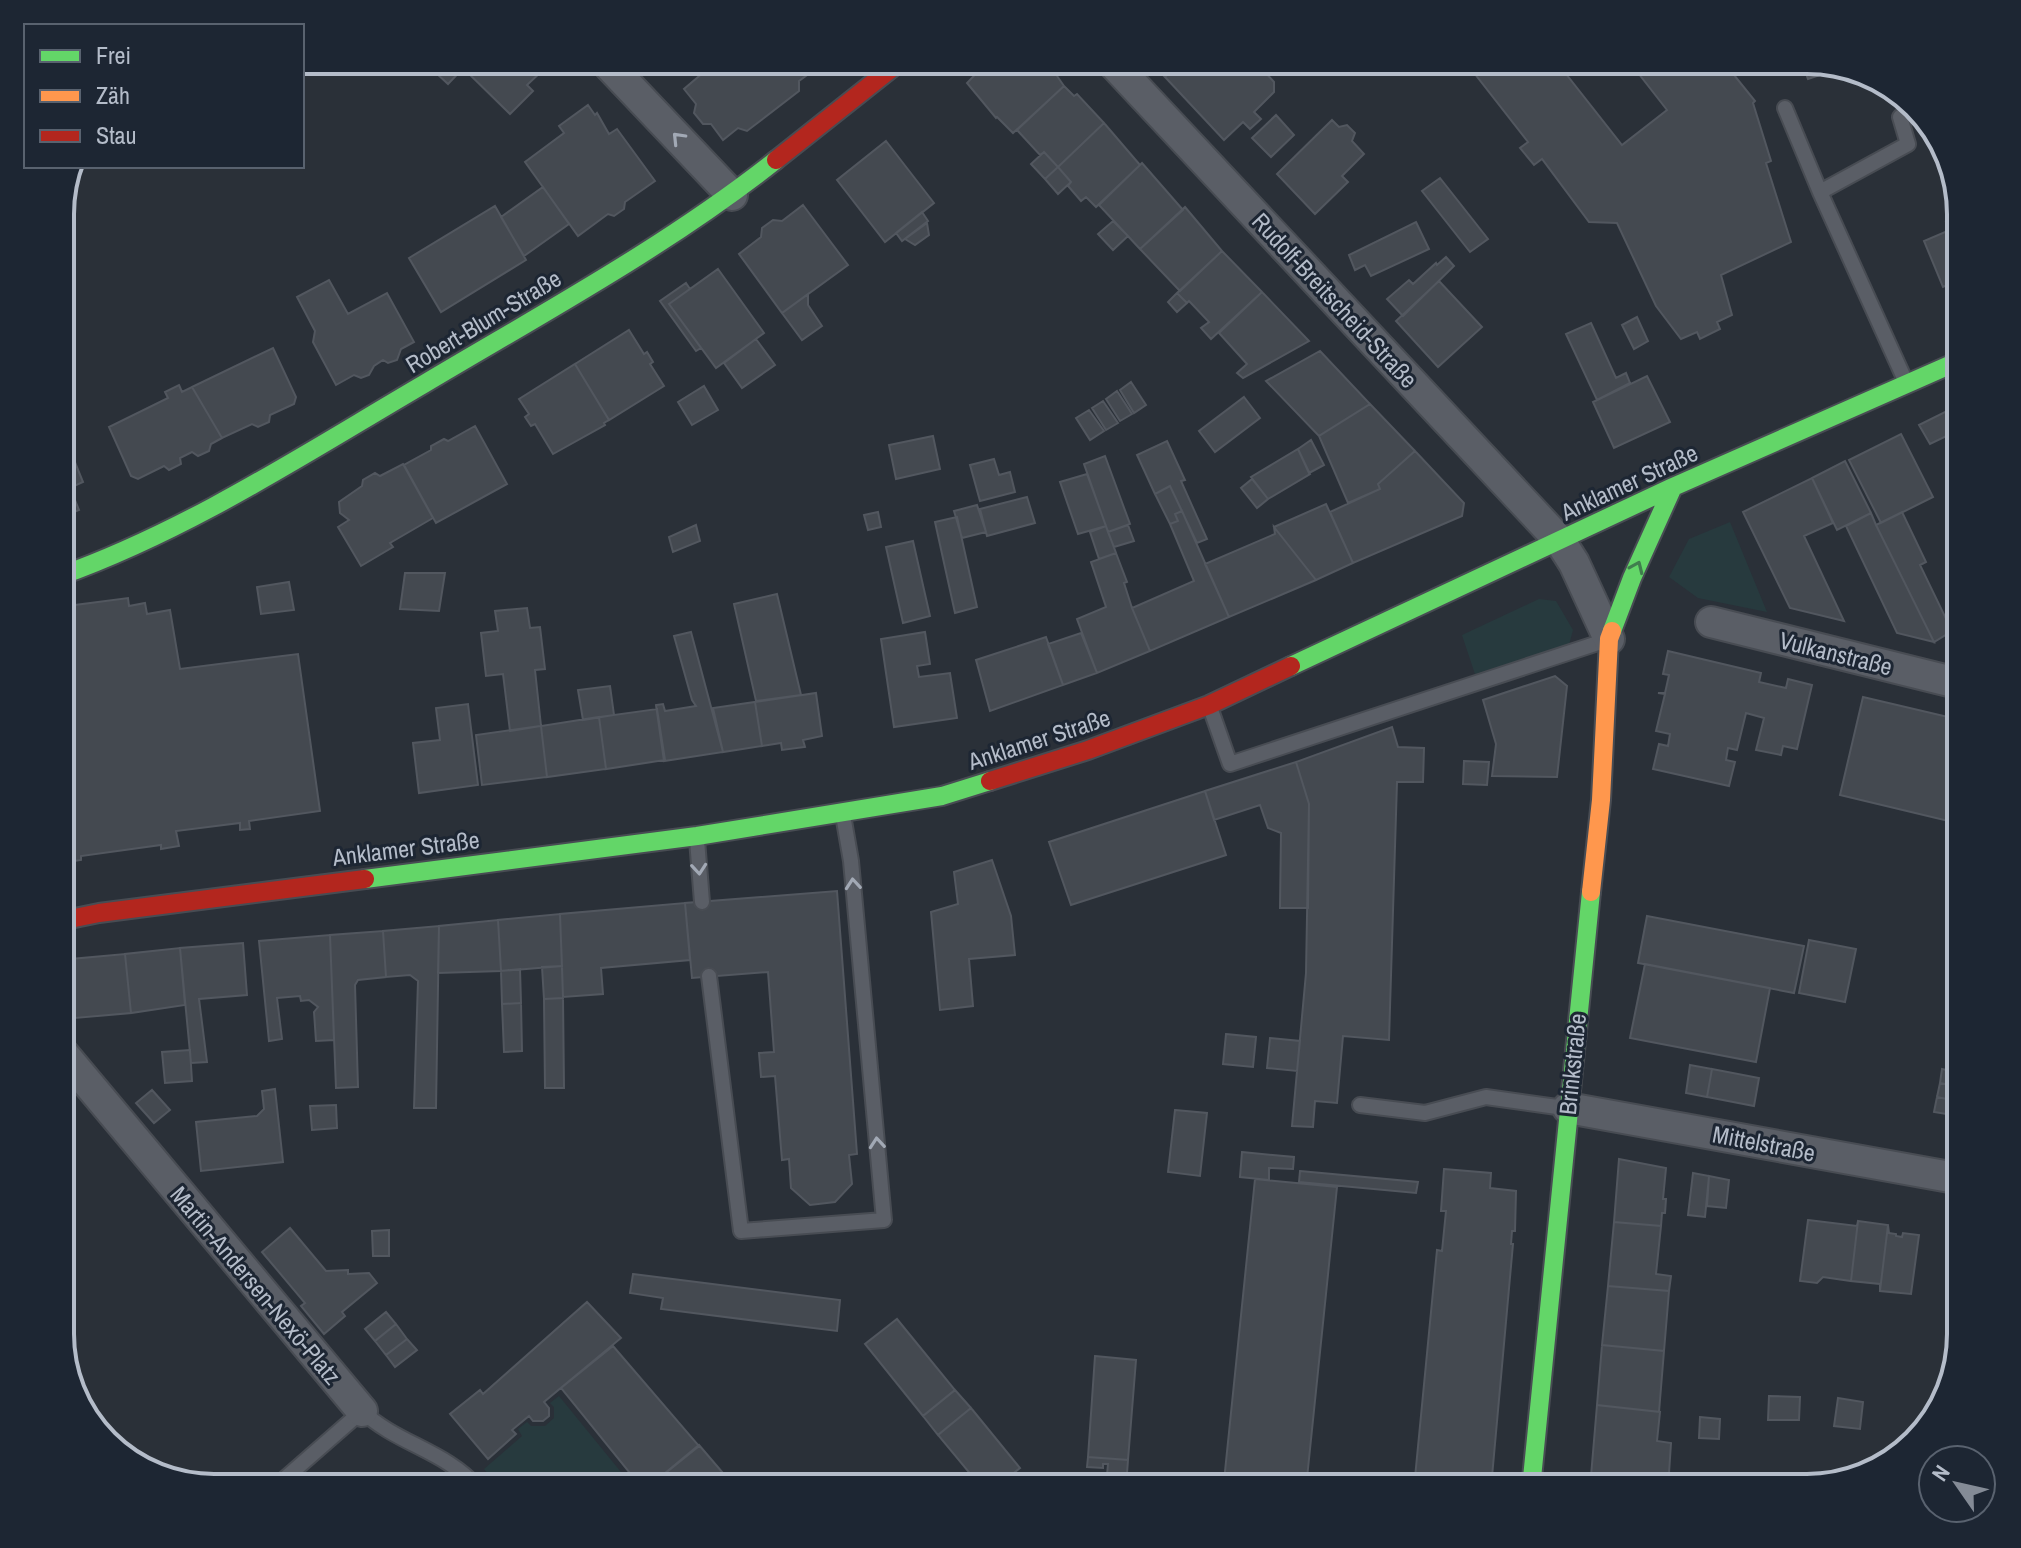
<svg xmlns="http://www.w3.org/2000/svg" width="2021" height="1548" viewBox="0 0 2021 1548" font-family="'Archivo Narrow',sans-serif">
	<rect width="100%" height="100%" fill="#2a3038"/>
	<path fill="#273a3e" d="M1730 522 1767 612 1698 598 1669 577 1689 539Z
		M1539 599 1556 601 1573 630 1569 645 1475 674 1462 635Z
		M559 1396 634 1488H500L484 1469 522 1436 518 1429 527 1422 531 1426H545L554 1418V1407L550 1403Z"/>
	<path fill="#444950" stroke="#52575f" stroke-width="2" d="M447 60H471L448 84 435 72Z
		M471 60H548L549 63 548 69 542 71 527 85 533 91 510 114 463 68Z
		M718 60H806L814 70 799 81V91L747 131 738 128 723 140 711 124H703L694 113 696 104 684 89Z
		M989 60H1046L1064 86 1013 133 997 117 996 118 967 83Z
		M1149 60H1183L1165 77Z
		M1183 60H1225L1234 63 1244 60 1255 70 1264 71 1274 82V92L1254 112 1261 119 1250 129 1243 122 1224 140 1165 77Z
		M1464 60H1555L1622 145 1667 110 1628 60H1722L1755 101 1753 103 1771 161 1766 163 1791 242 1721 275 1732 315 1717 322 1720 329 1700 339 1697 332 1681 339 1656 306 1617 223 1589 222 1542 159 1534 165 1520 148 1528 142Z
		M1801 60H1807L1835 70 1808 79Z
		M1064 86 1074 96 1077 94 1104 123 1058 167 1044 152 1040 155 1017 130Z
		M588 105 595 115 597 113 609 134 617 129 655 181 625 202 624 209 614 216 608 214 578 236 525 162 564 133 559 126Z
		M1276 115 1294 135 1271 157 1252 138Z
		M1332 120 1339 127 1347 125 1355 133 1352 141 1364 154 1342 176 1348 182 1315 214 1277 174Z
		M1104 123 1140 165 1096 207 1086 197 1081 201 1068 186 1071 182 1058 167Z
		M886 141 934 203 885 242 837 180Z
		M1044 152 1058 167 1045 179 1031 164Z
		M1142 163 1183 210 1140 249 1099 205Z
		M1058 167 1071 182 1058 194 1045 179Z
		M1440 178 1488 239 1470 252 1422 191Z
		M543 187 569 224 524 256 501 217Z
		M803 205 848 265 782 313 739 254 761 237 762 228 773 220 782 221Z
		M495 206 526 260 441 312 409 258Z
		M1185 207 1222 251 1180 291 1140 249Z
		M922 212 928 221 902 241 896 233Z
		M1961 216V279L1943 287 1924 241 1950 230 1946 222Z
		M1113 221 1128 236 1113 250 1098 234Z
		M1416 222 1429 249 1371 276 1365 265 1355 270 1349 255Z
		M927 223 929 235 915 245 905 239Z
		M1222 251 1262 292 1211 339 1201 328 1209 322 1189 301 1187 303 1177 293Z
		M1446 257 1454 266 1403 316 1387 299 1409 280 1413 284 1436 263 1437 265Z
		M718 269 764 333 716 368 669 304Z
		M329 280 348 314 387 293 414 342 401 349 397 360 388 363 383 360 374 366 369 375 361 378 354 375 336 385 313 342 315 331 297 297Z
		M1439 281 1482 327 1438 367 1396 321Z
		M686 283 690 289 669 304 701 348 696 351 660 301Z
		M1262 292 1309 341 1243 378 1237 373 1247 364 1219 333Z
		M1177 293 1187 303 1177 312 1168 302Z
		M808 294V305L822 326 802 340 782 313Z
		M1637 317 1648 341 1634 349 1622 325Z
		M1591 323 1616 378 1626 373 1630 383 1597 400 1566 334Z
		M629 330 644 354 647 352 653 362 650 364 664 386 609 420 575 364Z
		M756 339 775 365 742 388 724 363Z
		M273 348 296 397 294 404 270 415 269 422 258 427 252 424 222 438 192 387Z
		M1320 351 1370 404 1319 436 1266 381Z
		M575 364 609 420 604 423 605 425 553 454 535 424 531 426 525 417 529 414 519 399Z
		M1647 376 1670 422 1614 448 1593 402Z
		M1131 382 1146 405 1134 413 1120 390Z
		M179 385 182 392 192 387 222 438 211 444 209 451 198 456 192 452 180 458 181 464 169 470 164 466 138 479 131 476 109 427 168 398 165 392Z
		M704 386 718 410 692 425 678 402Z
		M1117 391 1132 414 1120 421 1106 399Z
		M1244 397 1260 418 1215 452 1199 431Z
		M1103 401 1118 423 1106 430 1092 408Z
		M1370 404 1415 451 1378 484 1380 489 1348 503 1319 436Z
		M1961 404V429L1930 444 1919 425Z
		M1089 410 1104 431 1090 440 1076 418Z
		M475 426 507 484 436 523 404 465 431 450V446L444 439 448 441Z
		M1901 434 1933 497 1881 523 1849 460Z
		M933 436 940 469 896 479 889 445Z
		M1311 440 1324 465 1309 473 1298 449Z
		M1167 441 1185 480 1181 481 1207 539 1197 543 1170 486 1155 494 1137 455Z
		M1298 449 1310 474 1268 499 1251 477Z
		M70 450 83 482 70 488 60 463V454Z
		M1415 451 1464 503 1462 516 1353 563 1330 512 1380 489 1378 484Z
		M1105 456 1130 524 1108 532 1084 464Z
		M994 459 999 475 1010 472 1015 492 980 501 970 465Z
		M1845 461 1871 513 1837 530 1812 478Z
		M60 463 79 510 60 518Z
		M403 464 433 518 390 543 393 547 361 566 338 527 349 520 340 513 339 502 362 486 363 480 375 473 380 476Z
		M1087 474 1106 526 1078 534 1060 482Z
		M1812 478 1833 523 1804 536 1844 621 1790 608 1743 512Z
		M1252 479 1268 499 1257 508 1241 488Z
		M1170 486 1182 511 1175 514 1178 521 1170 524 1155 494Z
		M1027 497 1035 523 987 536 980 509Z
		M1326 504 1353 563 1316 580 1274 527Z
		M977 505 986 532 962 538 954 511Z
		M1182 511 1229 617 1150 651 1132 608 1194 581 1170 524 1178 521 1175 514Z
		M878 512 881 527 868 530 864 515Z
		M1902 512 1926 562 1920 565 1952 631 1934 642 1876 525Z
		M1871 513 1876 525 1934 642 1897 633 1846 526Z
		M957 517 977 607 955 613 935 522Z
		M696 525 700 541 673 552 669 537Z
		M1128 525 1134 541 1114 547 1108 532Z
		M1106 526 1116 553 1099 559 1090 532Z
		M1274 527 1316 580 1229 617 1205 564 1275 534Z
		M913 541 930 616 903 623 886 547Z
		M1116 553 1127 582 1124 583 1132 608 1150 651 1097 673 1077 619 1106 607 1091 562Z
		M405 573H445L439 611 400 609Z
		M289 582 294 610 261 614 257 587Z
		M777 594 801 695 756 701 734 604Z
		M128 598 129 606 145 603 147 614 170 610 180 669 298 654 320 811 249 821 250 829 240 830V823L176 831 179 846 161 849V845L81 856V860L67 862 60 815V607Z
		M527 608 530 628 540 627 545 669 535 670 541 726 510 731 503 674 486 676 481 633 498 631 495 611Z
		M691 632 723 752 664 761 656 705 663 704 665 711 696 706 692 700 674 636Z
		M925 632 930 664 917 666 919 677 950 673 957 718 894 727 881 639Z
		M1081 633 1097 673 1063 685 1048 644Z
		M1046 637 1063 685 990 711 976 660Z
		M1668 651 1761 673 1759 682 1786 688 1788 679 1812 685 1797 749 1783 746 1781 755 1756 750 1764 718 1746 713 1737 750 1728 748 1726 760 1735 762 1729 786 1653 769 1659 744 1668 746 1670 734 1656 731 1665 694 1658 693H1665L1669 675 1663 674Z
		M1555 676 1567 686 1557 777 1492 776 1496 744 1483 700Z
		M610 686 614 715 583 720 578 690Z
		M816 693 822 736 803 740 805 747 782 750 781 743 762 746 755 702Z
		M1863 697 1961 720V824L1840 795Z
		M755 702 762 746 723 752 713 708Z
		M468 704 478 785 419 793 413 743 440 740 436 708Z
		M657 709 665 760 606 769 599 717Z
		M599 717 606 769 547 777 541 726Z
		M541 726 547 777 482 785 476 735Z
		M1392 727 1398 747 1424 748 1423 782H1397L1389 1040 1343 1036 1337 1103 1315 1101 1313 1127 1292 1126 1306 973 1309 804 1296 762Z
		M1464 761 1489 762 1487 785 1463 784Z
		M1296 762 1309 804 1308 908H1280L1281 833 1268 828 1260 805 1214 820 1205 791Z
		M1205 791 1226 855 1071 905 1049 842Z
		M60 815 69 874 60 875Z
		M992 860 1011 916 1015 955 969 959 973 1006 940 1010 931 912 958 904 954 872Z
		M837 891 857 1154 849 1155 852 1184 835 1202 810 1205 791 1188 789 1159 782 1160 775 1076 761 1077 759 1053 774 1052 768 972 692 978 685 903Z
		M685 903 690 960 601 968 603 994 563 997 560 914Z
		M560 914 562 966 501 971 498 920Z
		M1647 916 1804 946 1794 993 1638 963Z
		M498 920 501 971 438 973 439 926Z
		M439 926 436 1108H414L418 981 410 975 386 977 383 931Z
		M383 931 386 977 358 980 355 985 358 1087 336 1088 330 935Z
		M330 935 334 1040 316 1041 314 1012 318 1007 309 1000 301 1001 300 996 277 998 282 1039 269 1041 259 941Z
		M1809 940 1856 949 1845 1002 1799 993Z
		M243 943 247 995 199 999 207 1062 191 1063 180 948Z
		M180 948 185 1005 131 1013 125 954Z
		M125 954 131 1013 75 1018 71 959Z
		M1645 964 1770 988 1756 1062 1630 1038Z
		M562 966 563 998 544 999 542 967Z
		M520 969 521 1003 502 1004 501 971Z
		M563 998 564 1088H545L544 999Z
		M521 1003 522 1051 504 1052 502 1004Z
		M1226 1034 1256 1037 1253 1067 1223 1064Z
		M1270 1038 1300 1041 1297 1071 1267 1068Z
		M190 1050 192 1081 165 1083 162 1052Z
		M1690 1065 1712 1069 1707 1097 1686 1093Z
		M1712 1069 1759 1078 1754 1106 1707 1097Z
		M1942 1069 1961 1073V1087L1940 1083Z
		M1940 1083 1961 1087V1102L1937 1097Z
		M275 1089 283 1162 201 1171 196 1122 257 1116 264 1109 262 1091Z
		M152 1090 170 1110 154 1123 136 1103Z
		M1937 1097 1961 1102 1959 1116 1934 1112Z
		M336 1105 337 1128 312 1130 310 1106Z
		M1175 1110 1207 1113 1200 1176 1168 1172Z
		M1242 1152 1294 1157 1293 1169 1269 1168V1180L1240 1177Z
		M1619 1159 1666 1168 1663 1199H1666L1665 1213H1662L1661 1226 1614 1222Z
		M1444 1169 1491 1173 1490 1188 1516 1191 1515 1231H1512L1511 1244H1513L1491 1488H1414L1437 1250 1442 1251 1446 1211H1441Z
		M1300 1171 1418 1182 1416 1193 1299 1182Z
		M1693 1173 1709 1176 1705 1217 1688 1215Z
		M1709 1176 1729 1180 1726 1208 1707 1206Z
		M1255 1179 1337 1187 1306 1488 1224 1481Z
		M1808 1220 1857 1226 1858 1221 1851 1281 1823 1277 1817 1283 1800 1281Z
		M1858 1221 1888 1225 1880 1291V1284L1851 1281Z
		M1614 1222 1661 1226 1656 1274 1671 1276 1669 1291 1608 1286Z
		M1888 1225 1889 1233 1896 1234V1236L1902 1237 1903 1233 1919 1235 1911 1294 1880 1291Z
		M290 1228 326 1271 348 1270V1274L369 1273 377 1283 342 1312 345 1316 324 1334 301 1306 305 1303 262 1252Z
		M389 1230V1256H373L372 1231Z
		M633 1274 840 1300 837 1331 661 1309 663 1298 630 1293Z
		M1608 1286 1669 1291 1664 1351 1602 1345Z
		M1957 1295 1961 1296V1334L1957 1347H1954Z
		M587 1302 621 1338 544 1402 549 1408V1416L543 1421H533L529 1416 512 1430 516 1434 488 1459 450 1414 480 1390 483 1394Z
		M386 1312 396 1324 375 1341 365 1329Z
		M897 1319 955 1390 923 1416 865 1344Z
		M396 1324 407 1339 386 1355 375 1341Z
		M407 1339 417 1350 395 1367 386 1355Z
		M1602 1345 1664 1351 1659 1412 1597 1405Z
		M613 1346 699 1446 647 1488H642L561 1388Z
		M1095 1356 1136 1360 1128 1460 1088 1457Z
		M955 1390 971 1408 938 1435 923 1416Z
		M1769 1396 1800 1397 1799 1420H1768Z
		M1838 1398 1863 1402 1860 1429 1834 1426Z
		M1597 1405 1660 1412 1657 1441 1671 1443 1668 1488H1590Z
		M971 1408 1020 1468 995 1488H982L938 1435Z
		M1700 1417 1720 1419 1719 1439 1699 1438Z
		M699 1445 734 1486 736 1485 739 1488H647Z
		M1088 1457 1128 1460 1126 1487 1106 1486 1108 1464H1103V1468L1087 1467Z"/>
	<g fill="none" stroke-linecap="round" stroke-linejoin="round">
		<defs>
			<path id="lane" d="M1785 108 1820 192 1905 380
				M1820 192 1908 144 1900 117
				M1211 710 1230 764 1604 641
				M697 840 702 902
				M709 976 741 1231 884 1220 851 861 843 815
				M1360 1105 1425 1113 1486 1097 1564 1108
				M274 1488 362 1411C397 1444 446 1451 478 1488"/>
			<path id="street" d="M604 60 732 195
				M1110 60 1560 541 1574 563 1609 639
				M1711 622 1961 684
				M60 1050 362 1411
				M1568 1108 1961 1179"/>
			<path id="fast" d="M60 576C189 530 306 453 424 384 543 313 667 246 776 160
				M1612 631 1632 578 1673 487
				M1291 666 1673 487 1961 360
				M365 879 697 836 942 796 990 781
				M1531 1488 1591 892"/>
			<path id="slow" d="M1591 892 1601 800 1609 639 1612 631"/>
			<path id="jam" d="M776 160 902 60
				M990 781 1088 750 1209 705 1291 666
				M60 921 99 913 365 879"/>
		</defs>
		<use href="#lane" stroke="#484c53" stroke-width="18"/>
		<use href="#street" stroke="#484c53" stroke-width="34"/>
		<use href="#fast" stroke="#484c53" stroke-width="22"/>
		<use href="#slow" stroke="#484c53" stroke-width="22"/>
		<use href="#jam" stroke="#484c53" stroke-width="22"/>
		<use href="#lane" stroke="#5a5e66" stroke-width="14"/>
		<use href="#street" stroke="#5a5e66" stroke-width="30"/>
		<use href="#fast" stroke="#63d668" stroke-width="18"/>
		<use href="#slow" stroke="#ff974d" stroke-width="18"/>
		<use href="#jam" stroke="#b3261e" stroke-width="18"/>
	</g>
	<defs><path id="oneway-chevron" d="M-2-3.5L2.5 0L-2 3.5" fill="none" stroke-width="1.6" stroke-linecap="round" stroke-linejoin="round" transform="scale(2)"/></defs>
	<g stroke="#a2a9b5">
		<use href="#oneway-chevron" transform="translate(678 138) rotate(-134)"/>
		<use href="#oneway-chevron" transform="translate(699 869) rotate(85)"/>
		<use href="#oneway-chevron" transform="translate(853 884) rotate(-95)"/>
		<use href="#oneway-chevron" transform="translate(877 1143) rotate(-95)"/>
	</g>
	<use stroke="#407e4e" href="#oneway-chevron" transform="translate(1637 567) rotate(-66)"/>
	<g text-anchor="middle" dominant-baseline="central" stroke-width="6" stroke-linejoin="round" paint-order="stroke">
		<g font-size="24" fill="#b4bcc9" stroke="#1d2633">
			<text transform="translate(1335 300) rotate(47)">Rudolf-Breitscheid-Straße</text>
			<text transform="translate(483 321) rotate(-31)">Robert-Blum-Straße</text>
			<text transform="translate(1629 482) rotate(-25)">Anklamer Straße</text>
			<text transform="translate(1836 653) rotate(14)">Vulkanstraße</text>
			<text transform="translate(1039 739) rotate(-18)">Anklamer Straße</text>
			<text transform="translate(406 848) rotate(-7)">Anklamer Straße</text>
			<text transform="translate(1572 1064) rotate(-84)">Brinkstraße</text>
			<text transform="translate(1764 1143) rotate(11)">Mittelstraße</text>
			<text transform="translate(256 1285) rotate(50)">Martin-Andersen-Nexö-Platz</text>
		</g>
	</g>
	<path d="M0 0H2021V1548H0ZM214 74H1807A140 140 0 0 1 1947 214V1334A140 140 0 0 1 1807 1474H214A140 140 0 0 1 74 1334V214A140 140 0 0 1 214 74Z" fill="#1d2633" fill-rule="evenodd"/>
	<path fill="none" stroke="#b4bcc9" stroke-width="4" d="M214 74H1807A140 140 0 0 1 1947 214V1334A140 140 0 0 1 1807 1474H214A140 140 0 0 1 74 1334V214A140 140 0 0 1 214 74Z"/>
	<rect x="24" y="24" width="280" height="144" fill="#1d2633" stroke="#59626f" stroke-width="2"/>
	<rect x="40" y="50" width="40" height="12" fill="#63d668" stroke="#59626f" stroke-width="2"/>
	<text x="96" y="64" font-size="24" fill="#b4bcc9">Frei</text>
	<rect x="40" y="90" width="40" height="12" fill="#ff974d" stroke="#59626f" stroke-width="2"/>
	<text x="96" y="104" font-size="24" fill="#b4bcc9">Zäh</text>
	<rect x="40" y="130" width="40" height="12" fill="#b3261e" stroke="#59626f" stroke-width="2"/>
	<text x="96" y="144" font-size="24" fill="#b4bcc9">Stau</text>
	<g transform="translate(1957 1484) rotate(304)"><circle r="38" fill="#1d2633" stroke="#59626f" stroke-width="2"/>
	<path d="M0-6L14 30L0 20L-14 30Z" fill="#848b96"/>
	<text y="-12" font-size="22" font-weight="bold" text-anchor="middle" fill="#b4bcc9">N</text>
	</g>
</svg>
